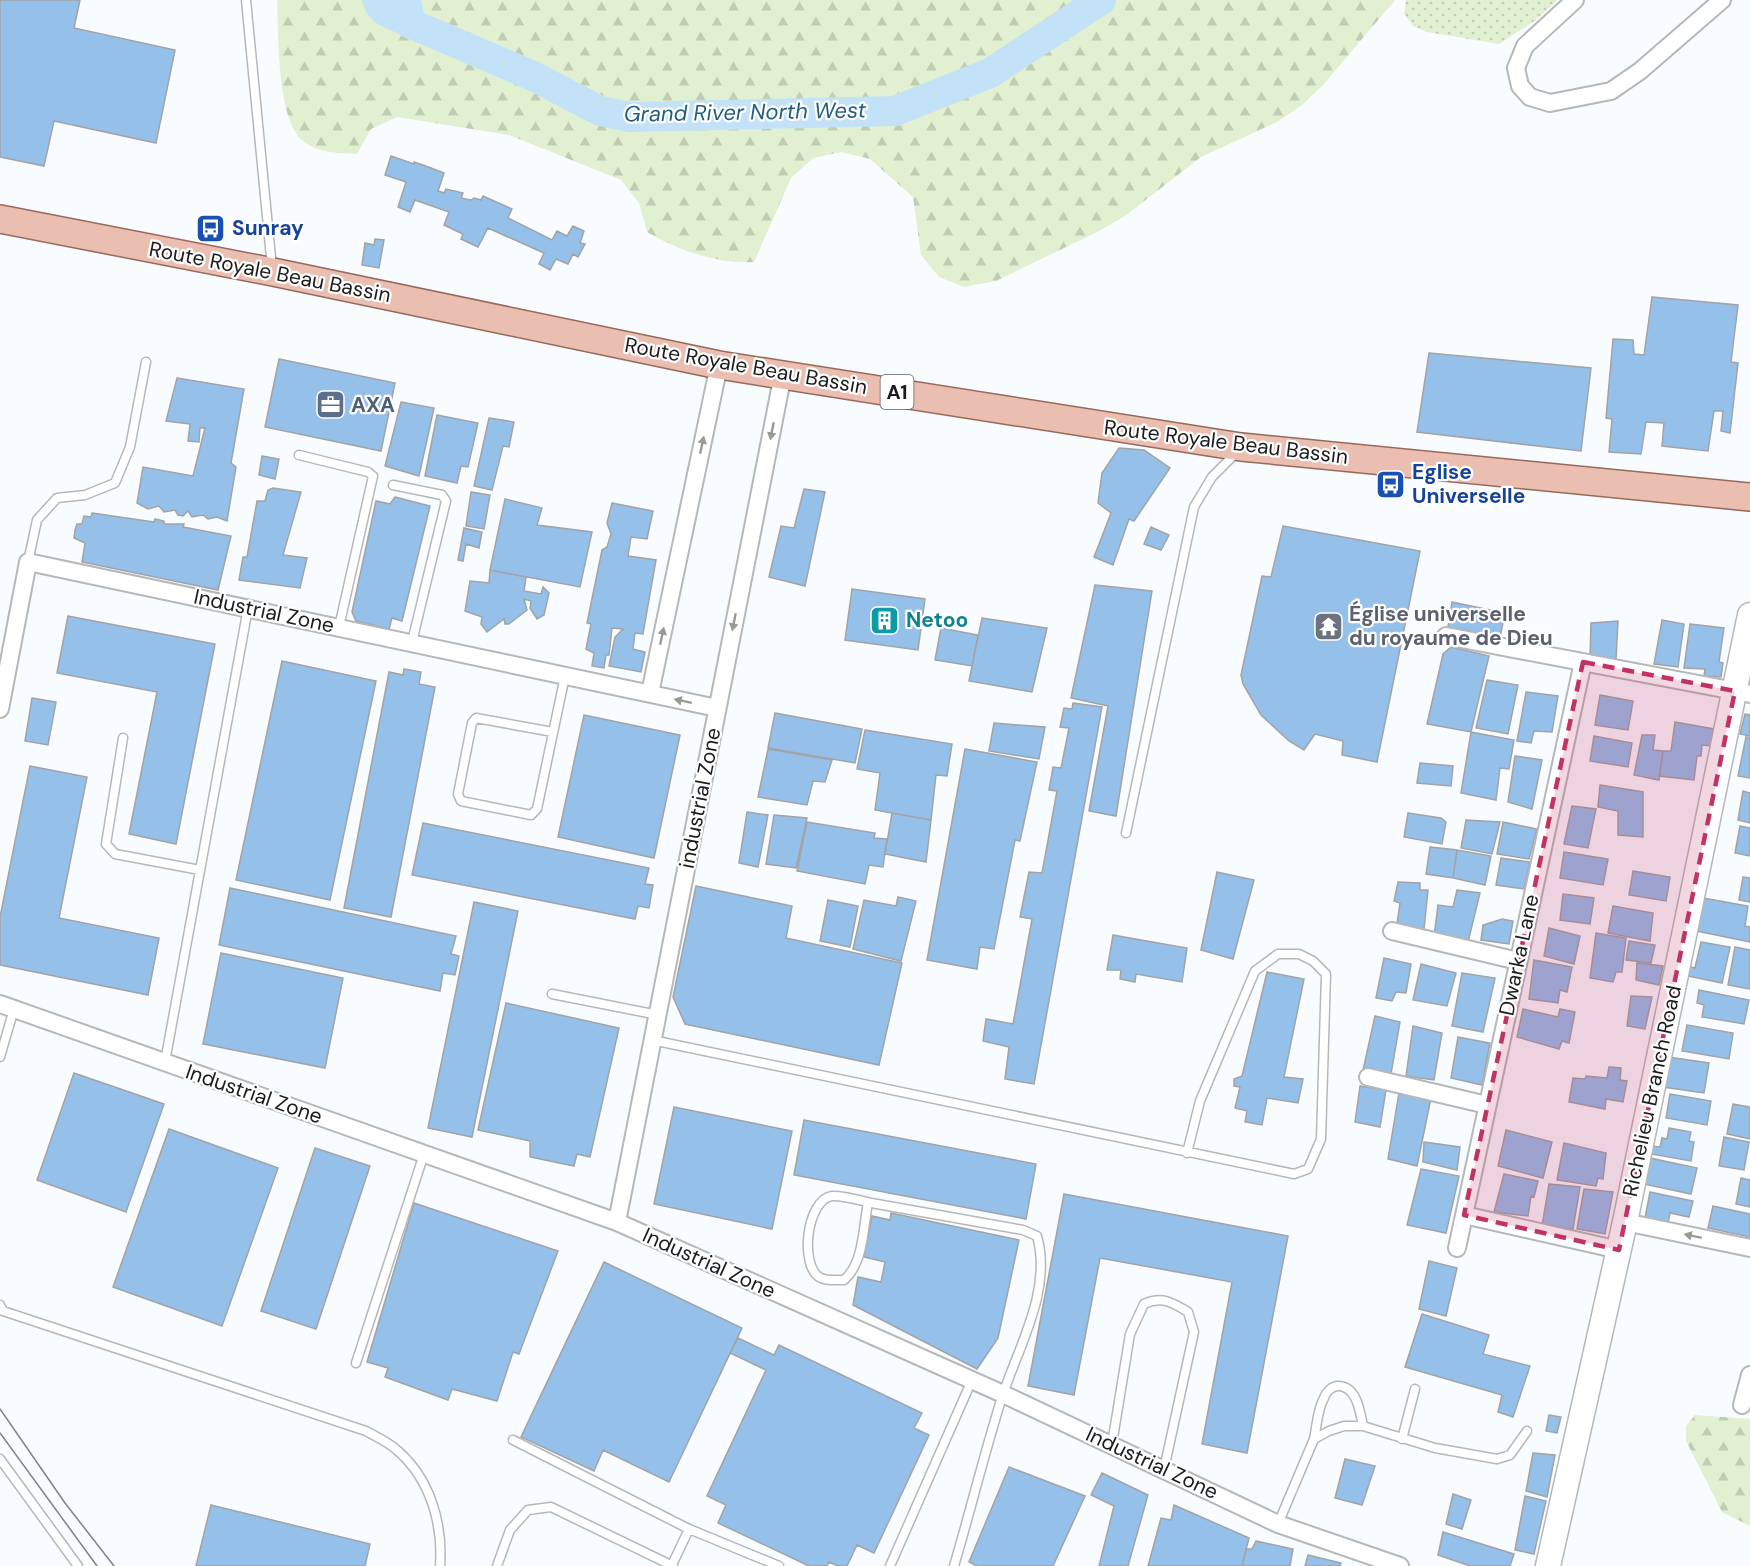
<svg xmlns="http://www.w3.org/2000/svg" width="1750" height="1566" viewBox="0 0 1750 1566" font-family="'DM Sans',sans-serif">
	<defs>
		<pattern id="grass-dots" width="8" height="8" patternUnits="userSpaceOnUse" patternTransform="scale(1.5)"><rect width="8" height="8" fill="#e1f0d0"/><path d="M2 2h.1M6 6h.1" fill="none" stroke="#c0cdb2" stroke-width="1.8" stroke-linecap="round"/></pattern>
		<pattern id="forest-firs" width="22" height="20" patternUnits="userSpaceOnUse" patternTransform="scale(1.5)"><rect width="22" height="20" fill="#e1f0d0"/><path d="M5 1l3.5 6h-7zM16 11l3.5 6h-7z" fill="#c0cdb2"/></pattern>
	</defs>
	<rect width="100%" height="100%" fill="#f9fcff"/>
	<path fill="url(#grass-dots)" d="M1406 0H1557L1536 20 1499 44 1427 32 1413 26 1404 14Z"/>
	<path fill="url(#forest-firs)" d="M277 0H1395L1323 85 1302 105 1277 122 1201 157 1125 216 1099 231 996 281 964 287 939 277 921 255 913 197 870 159 842 152 813 158 791 178 754 262C716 264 680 251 647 232L639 203 621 180 509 135 397 117 371 129 357 154C339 153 317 153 303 141 276 118 279 34 277 0Z
		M1695 1415 1750 1419V1526L1722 1512 1686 1441V1426Z"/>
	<path fill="#c3e2f8" d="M362 0H421L428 34 415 39C392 30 367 27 362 0Z"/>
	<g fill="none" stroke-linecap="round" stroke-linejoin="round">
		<path stroke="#c3e2f8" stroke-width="30" d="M390 0 396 13 407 22 533 76 600 111 630 117 895 111 990 73 1101 0"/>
	</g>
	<path fill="#95c0e9" stroke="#a1a3a6" stroke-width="1.5" d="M0 0H80L74 28 175 50 156 143 54 121 44 166 0 157Z
		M391 156 414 164V162L423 165 444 173 438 191 444 193 446 189 463 193 461 198 471 200 474 198 481 200 483 196 512 209 508 218 552 240 557 231 567 236 573 226 584 231 580 243 585 244 578 257 573 254 568 264 556 259 550 270 539 264 544 253 488 228 478 247 461 239 463 234 444 225 449 212 415 200 410 212 398 207 406 182 385 175Z
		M375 239 384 240 379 268 362 265 365 243 374 245Z
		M1652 297 1738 305 1731 362 1738 363 1730 433 1721 431 1723 411H1714L1708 451 1662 446 1664 423 1646 422 1641 454 1609 452 1612 419 1606 418 1613 339 1633 340 1634 354 1644 355Z
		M1429 353 1591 368 1581 451 1417 432Z
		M279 359 395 383 381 451 265 427Z
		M177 378 244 389 231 463 236 467 227 521 217 517 208 519 203 515 192 517 188 511 183 516 178 515 175 510 164 512 159 506 148 509 137 503 143 467 193 476 205 428H200L199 442 188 441 190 424 166 421Z
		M401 402 434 408 419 476 385 466Z
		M437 415 478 423 468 467 461 466 457 483 425 476Z
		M489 418 514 422 509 447 503 446 492 490 474 486Z
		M1119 448 1144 450 1170 468 1134 521 1129 519 1113 565 1094 557 1111 513 1098 503 1102 473Z
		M262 456 279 459 275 479 259 475Z
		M273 488 301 492 283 555 307 558 300 588 239 580 243 557H247L257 501H265L268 490Z
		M804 489 825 492 805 586 769 577 781 526 794 528Z
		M471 492 490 495 484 529 466 526Z
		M395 497 430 506 402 621 392 618 389 629 356 621 352 612 376 501 390 504Z
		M505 499 542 508 537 525 592 532 580 587 490 570Z
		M612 503 653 511 647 539 631 537 628 556 656 560 643 634 635 633 633 649 645 652 641 672 609 666 615 637 623 629 612 628 609 655H606L604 668 592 666 594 653 586 649 591 624 587 623 602 550 607 547 611 534 607 523Z
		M92 513 154 522 155 519 164 521V524H184L183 527 231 536 218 590 82 562 85 543 74 538 75 530 77 524H82L84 516 91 517Z
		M1283 526 1420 551 1377 762 1342 755 1343 741 1315 734 1304 750 1289 741 1261 715 1243 684 1241 675 1262 576 1271 577Z
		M1151 527 1169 535 1161 550 1144 544Z
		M464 528 482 532 479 548 466 544 463 561 458 560Z
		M490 570 526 577 524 591 541 594 543 587 549 593 544 615 537 619 530 608 531 601 524 599 527 610 509 624H505L504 619 487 632 481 624 482 617 465 611 470 581 489 583Z
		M1095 585 1152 591 1116 816 1089 811 1108 706 1071 698Z
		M852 589 925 599 918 650 845 640Z
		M1452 602 1505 613 1500 637 1448 627Z
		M68 616 215 644 176 844 129 834 157 692 57 673Z
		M982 618 1047 628 1032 692 969 681Z
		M1662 620 1684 624 1678 667 1654 664Z
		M1618 621 1616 660 1590 659 1591 623Z
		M1690 624 1724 628 1719 662 1723 663 1721 677 1704 676 1705 669 1684 668Z
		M941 628 978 635 972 666 935 660Z
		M1451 647 1489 656 1471 732 1427 724 1443 654Z
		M282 661 376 681 330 900 236 880Z
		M404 669 421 672 419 684 435 687 391 917 344 908 389 672 403 675Z
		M1487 680 1518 685 1508 734 1476 728Z
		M1526 692 1558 696 1552 732 1534 731 1531 743 1517 741Z
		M1600 695 1633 701 1628 730 1595 725Z
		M32 698 56 702 48 745 25 741Z
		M1073 703 1102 707 1034 1084 1005 1079 1009 1047 983 1041 986 1019 1013 1024 1032 919 1020 917 1029 872 1042 873 1057 791 1049 790 1053 767 1061 768 1069 728 1060 727 1064 708 1072 709Z
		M775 713 862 729 855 763 768 748Z
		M1745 714 1750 715V736L1740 734Z
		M584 715 680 735 654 858 558 837Z
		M1675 722 1715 729 1712 746 1702 745 1701 756H1697L1694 780 1659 776 1663 751H1671Z
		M994 723 1045 727 1039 759 989 751Z
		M865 730 952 744 947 776 936 775 931 820 875 810 880 773 857 769Z
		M1471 732 1514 740 1509 769 1500 768 1496 800 1461 793Z
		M1642 735H1655L1653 750 1663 751 1659 780 1634 775Z
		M1594 736 1632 743 1628 767 1590 761Z
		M1746 737 1750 738V778L1738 776Z
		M768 749 832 760 825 782 813 781 807 805 758 797Z
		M965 749 1037 762 1020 841 1015 840 994 949 980 947 977 969 927 960Z
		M1515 756 1542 760 1532 809 1508 802Z
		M1420 763 1453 766 1451 786 1417 783Z
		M30 766 87 777 59 918 159 938 148 995 0 965V917Z
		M1600 785 1643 792V837L1618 835V811L1598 807Z
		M1743 791 1750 793V823L1738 820Z
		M1572 806 1596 809 1588 848 1564 844Z
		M747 812 768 815 758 867 739 863Z
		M892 813 931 820 926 862 885 854Z
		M1408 813 1441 818 1446 822 1442 844 1404 837Z
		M774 815 807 818 796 868 766 864Z
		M1466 820 1500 822 1492 854 1461 848Z
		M807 822 875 833 874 838 887 839 883 867 869 865 865 884 797 871Z
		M1503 822 1537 829 1529 859 1497 854Z
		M423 823 649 868 645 884 653 885 649 908 638 906 635 919 412 875Z
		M1740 826 1750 828V856L1735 853Z
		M1430 847 1457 850 1453 878 1426 874Z
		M1457 850 1491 856 1485 885 1453 878Z
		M1564 852 1608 859 1603 885 1560 878Z
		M1501 858 1530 862 1524 889 1496 885Z
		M1633 871 1670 877 1666 901 1629 895Z
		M1217 872 1254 880 1233 959 1201 950Z
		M1743 877 1750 878V902L1739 900Z
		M1398 882 1420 883V890H1428L1424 929 1397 924 1400 903 1394 901Z
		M696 886 792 906 786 938 902 963 879 1065 685 1024 673 997Z
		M230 888 456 936 451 954 459 956 455 975 443 973 440 991 219 945Z
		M1457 890 1480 893 1467 946 1434 937 1438 905 1453 907Z
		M1563 894 1594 898 1590 924 1560 920Z
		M898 897 916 901 901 961 853 949 864 900 896 906Z
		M1703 898 1748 906 1745 926 1750 927V942L1696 931Z
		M828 900 858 906 850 947 820 941Z
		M474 902 518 911 472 1137 428 1128Z
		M1613 906 1653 913 1650 941 1608 933Z
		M1502 919 1513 921 1509 944 1481 940 1483 925Z
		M1549 928 1580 936 1574 964 1544 956Z
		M1596 933 1626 938 1622 972H1616L1613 982 1590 978Z
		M1113 935 1187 948 1182 982 1136 974 1135 982 1120 979 1121 970H1107Z
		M1629 941 1655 945 1651 963 1626 960Z
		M1701 942 1730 947 1722 983 1688 976 1690 967 1695 968Z
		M1735 947 1750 950V989L1728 985Z
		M221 953 343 978 325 1068 203 1044Z
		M1384 958 1411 964 1406 993 1396 992 1392 1001 1376 998Z
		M1534 960 1572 967 1567 992 1560 990 1558 1003 1529 999Z
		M1637 963 1663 966 1659 985 1636 980Z
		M1421 964 1456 973 1447 1006 1413 1000Z
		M1267 972 1304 979 1284 1077 1303 1079 1298 1103 1267 1098 1262 1125 1245 1122 1247 1111 1235 1108 1240 1087 1234 1086V1079L1242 1076Z
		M1462 973 1495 978 1483 1032 1452 1026Z
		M1699 990 1749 1000 1744 1024 1702 1017 1704 1005 1697 1003Z
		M1631 996 1652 997 1645 1029 1627 1026Z
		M506 1003 619 1028 590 1157 577 1154 574 1166 530 1157V1141L478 1130Z
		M1523 1009 1558 1017 1560 1009 1575 1012 1569 1043 1562 1041 1559 1049 1517 1037Z
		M1375 1016 1400 1022 1391 1074 1363 1070Z
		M1687 1025 1733 1033 1729 1059 1682 1051Z
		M1413 1026 1442 1033 1434 1080 1406 1076Z
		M1458 1037 1490 1043 1482 1085 1451 1078Z
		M1668 1057 1709 1063 1704 1093 1663 1087Z
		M1609 1067 1621 1068 1620 1080 1627 1081 1623 1102 1606 1099 1605 1109 1569 1102 1573 1078 1585 1079 1586 1076 1607 1078Z
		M74 1073 164 1104 126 1212 37 1180Z
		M1360 1086 1386 1090 1380 1127 1355 1122Z
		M1399 1093 1431 1098 1417 1166 1388 1159Z
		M1670 1094 1711 1101 1707 1125 1666 1118Z
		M1733 1104 1750 1107V1139L1727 1134Z
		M674 1107 792 1131 772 1229 654 1204Z
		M804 1120 1036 1164 1026 1219 794 1175Z
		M1669 1128 1691 1132 1689 1141 1694 1142 1691 1161 1651 1154 1652 1146 1660 1147 1662 1138 1667 1139Z
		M169 1129 278 1168 222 1326 113 1287Z
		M1506 1130 1552 1142 1543 1178 1498 1166Z
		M1724 1137 1749 1142 1744 1170 1719 1166Z
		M1424 1142 1460 1147 1457 1170 1423 1162Z
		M1564 1143 1606 1153 1603 1179 1598 1178 1596 1186 1557 1180Z
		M315 1148 370 1166 316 1329 261 1311Z
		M1650 1158 1697 1168 1691 1194 1644 1184Z
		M1421 1169 1459 1176 1446 1233 1407 1225Z
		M1504 1174 1538 1181 1534 1197 1531 1196 1528 1216 1494 1212Z
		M1741 1178 1750 1180V1207L1736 1204Z
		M1549 1184 1580 1187 1573 1229 1542 1226Z
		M1584 1189 1613 1192 1605 1234 1577 1229Z
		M1650 1192 1693 1201 1689 1217 1670 1213 1668 1223 1645 1218Z
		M1064 1194 1288 1236 1247 1453 1202 1444 1232 1282 1100 1258 1074 1395 1028 1386Z
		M414 1203 558 1251 519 1354 513 1352 497 1401 452 1389 448 1400 385 1377 388 1368 367 1362Z
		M1713 1206 1750 1214V1237L1708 1228Z
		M891 1213 1019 1240 998 1338 977 1369 853 1305 858 1277 881 1282 885 1262 864 1257 872 1216 890 1220Z
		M1429 1261 1457 1268 1446 1316 1419 1309Z
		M604 1262 742 1328 669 1482 603 1450 594 1471 521 1437Z
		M1422 1314 1489 1335 1483 1354 1530 1366 1513 1417 1498 1412 1502 1395 1405 1367Z
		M738 1338 774 1355 779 1345 922 1413 914 1428 929 1435 874 1553 857 1545 847 1566H838L829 1562 827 1566H809L718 1523 726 1505 707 1496 766 1370 730 1353Z
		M1549 1415 1561 1417 1557 1433 1546 1431Z
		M1533 1453 1555 1455 1547 1497 1526 1491Z
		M1345 1459 1375 1466 1362 1505 1335 1498Z
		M1009 1467 1085 1496 1053 1566H977L969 1562Z
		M1102 1473 1148 1495 1128 1566H1099L1114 1506 1091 1495Z
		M1453 1494 1471 1500 1462 1529 1446 1524Z
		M1525 1496 1546 1501 1534 1554 1515 1550Z
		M211 1505 370 1544 365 1566H196Z
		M1174 1505 1249 1538 1242 1566H1148L1161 1518 1171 1520Z
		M1443 1532 1514 1554 1510 1566H1470L1438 1555Z
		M1256 1541 1293 1549 1290 1566H1242L1246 1549H1252Z
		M1308 1555 1341 1563 1340 1566H1305Z"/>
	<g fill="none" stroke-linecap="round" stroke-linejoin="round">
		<defs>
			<path id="service" d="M246 0 272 268
				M299 455 368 472 373 476 339 627
				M393 485 442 495 446 501 412 642
				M28 562 37 520 57 498 85 495 115 483 130 447 146 362
				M553 732 476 718 472 723 458 794 461 801 531 815 537 809 565 676
				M123 738 106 844 115 854 200 870
				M1126 833 1194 507 1212 477 1237 452
				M552 994 658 1015
				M652 1040 1294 1174 1308 1169 1321 1139 1326 974 1313 961 1299 954H1278L1255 971 1200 1101 1187 1153
				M0 1057 14 1009
				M165 1062 248 608
				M868 1203C863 1227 864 1263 844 1280 837 1280 827 1281 821 1278 799 1268 806 1200 832 1196 845 1195 864 1202 877 1204 926 1213 974 1221 1023 1230L1037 1236C1052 1289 1020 1344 1003 1394 985 1450 971 1509 954 1566
				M0 1305 3 1311 366 1431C377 1437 390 1443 398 1451 431 1480 443 1525 440 1566
				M356 1363 424 1154
				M1314 1439C1317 1426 1317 1410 1324 1398 1326 1392 1331 1387 1337 1386 1357 1385 1360 1412 1363 1426
				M1402 1439 1415 1389
				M513 1440 689 1529 779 1566
				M1112 1444 1130 1334 1144 1304C1162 1296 1172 1302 1188 1312L1194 1332 1164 1469
				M0 1459 78 1566
				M1278 1524 1314 1439 1329 1431 1344 1426H1363L1435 1448 1497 1459 1510 1455 1527 1431
				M672 1565 689 1529
				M497 1566 510 1530 528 1510 551 1507 673 1566
				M890 1566 972 1380"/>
			<path id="minor" d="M1575 0 1525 46 1516 68 1520 86 1530 97 1550 103 1611 91 1640 71 1722 0
				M1446 636 1750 694
				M650 693 719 365
				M0 709 28 562 717 708
				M1392 931 1518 961
				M0 1004 617 1222 1003 1394 1278 1524 1400 1566
				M1368 1077 1487 1105
				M1464 1215 1619 1250
				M617 1222 783 374
				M1625 1222 1750 1248
				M1457 1248 1583 662
				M1742 1405 1750 1375"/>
			<path id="secondary" d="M1548 1566 1625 1222 1750 615"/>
			<path id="primary" d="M0 219 273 272 719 365 1241 447 1750 497"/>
		</defs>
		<use href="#service" stroke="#b5b8ba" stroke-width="11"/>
		<use href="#minor" stroke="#b5b8ba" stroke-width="20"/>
		<use href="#secondary" stroke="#b5b8ba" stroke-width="27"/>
		<use href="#primary" stroke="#98695b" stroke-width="30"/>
		<use href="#service" stroke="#fff" stroke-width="8"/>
		<use href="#minor" stroke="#fff" stroke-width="16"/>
		<use href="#secondary" stroke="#fff" stroke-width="24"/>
		<use href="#primary" stroke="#eabeb1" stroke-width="27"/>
		<path stroke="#7f8183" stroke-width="1.5" d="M0 1409 65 1503 114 1566
			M0 1433 97 1566"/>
	</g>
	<defs><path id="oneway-solid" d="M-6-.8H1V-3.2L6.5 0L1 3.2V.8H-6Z" transform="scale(1.5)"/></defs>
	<g fill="#989999">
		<use href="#oneway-solid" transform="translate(772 431) rotate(101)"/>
		<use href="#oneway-solid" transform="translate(702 445) rotate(-78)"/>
		<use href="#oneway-solid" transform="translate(734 622) rotate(101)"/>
		<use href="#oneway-solid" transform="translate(662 636) rotate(-78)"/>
		<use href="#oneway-solid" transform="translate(683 701) rotate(-168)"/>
		<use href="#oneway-solid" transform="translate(1693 1236) rotate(-168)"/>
	</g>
	<path fill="#c03362" fill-opacity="0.2" stroke="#c03362" stroke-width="4.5" stroke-dasharray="12 8" stroke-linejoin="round" d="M1583 662 1735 691 1619 1250 1464 1215Z"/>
	<defs>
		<symbol id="bus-square" viewBox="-11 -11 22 22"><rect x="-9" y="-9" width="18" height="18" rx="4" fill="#1a4fb4" stroke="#fff"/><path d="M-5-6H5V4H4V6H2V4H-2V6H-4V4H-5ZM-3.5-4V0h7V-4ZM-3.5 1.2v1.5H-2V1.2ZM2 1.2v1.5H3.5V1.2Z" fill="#fff"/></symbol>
		<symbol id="office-square" viewBox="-11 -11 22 22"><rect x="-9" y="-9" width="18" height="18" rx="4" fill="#5c6f8a" stroke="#fff"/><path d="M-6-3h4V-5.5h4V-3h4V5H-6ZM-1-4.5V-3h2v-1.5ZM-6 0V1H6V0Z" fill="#fff"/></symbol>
		<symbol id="building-square" viewBox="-11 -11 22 22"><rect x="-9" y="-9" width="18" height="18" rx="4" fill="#0f9aa8" stroke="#fff"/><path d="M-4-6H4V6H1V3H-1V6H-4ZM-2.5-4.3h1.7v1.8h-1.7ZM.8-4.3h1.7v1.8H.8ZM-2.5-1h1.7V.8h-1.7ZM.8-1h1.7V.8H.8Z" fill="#fff"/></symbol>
		<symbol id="temple-square" viewBox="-11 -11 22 22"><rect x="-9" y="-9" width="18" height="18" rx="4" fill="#6b7280" stroke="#fff"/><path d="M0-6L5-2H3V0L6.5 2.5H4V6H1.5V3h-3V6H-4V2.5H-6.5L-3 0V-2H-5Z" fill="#fff"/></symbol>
	</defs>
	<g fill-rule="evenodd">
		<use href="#bus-square" x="194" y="212" width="33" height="33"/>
		<use href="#office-square" x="314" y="388" width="33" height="33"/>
		<use href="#bus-square" x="1374" y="468" width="33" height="33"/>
		<use href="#building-square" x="868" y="604" width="33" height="33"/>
		<use href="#temple-square" x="1312" y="610" width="33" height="33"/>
	</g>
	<g text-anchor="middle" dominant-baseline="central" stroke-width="4.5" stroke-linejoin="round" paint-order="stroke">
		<rect fill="#fff" stroke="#5f6061" stroke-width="1.5" x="880.5" y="375" width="33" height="34" rx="4.5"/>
		<g font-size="20" font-weight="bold" fill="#1b1c1d">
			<text x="897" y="392">A1</text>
		</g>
		<g font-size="21" font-weight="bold" fill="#164399" stroke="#fff" text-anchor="start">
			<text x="232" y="228">Sunray</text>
			<text x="1412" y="472">Eglise<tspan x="1412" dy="24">Universelle</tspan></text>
		</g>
		<g font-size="21" fill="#1b1c1d" stroke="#fff">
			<text transform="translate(270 272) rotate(11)">Route Royale Beau Bassin</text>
			<text transform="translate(746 366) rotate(10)">Route Royale Beau Bassin</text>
			<text transform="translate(1226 442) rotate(7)">Route Royale Beau Bassin</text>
			<text transform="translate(264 611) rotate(12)">Industrial Zone</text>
			<text transform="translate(700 798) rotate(-79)">industrial Zone</text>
			<text transform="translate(1519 955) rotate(-78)">Dwarka Lane</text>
			<text transform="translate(1652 1091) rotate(-78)">Richelieu Branch Road</text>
			<text transform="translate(254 1094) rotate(19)">Industrial Zone</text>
			<text transform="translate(709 1263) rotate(24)">Industrial Zone</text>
			<text transform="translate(1152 1463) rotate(25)">Industrial Zone</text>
		</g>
		<g font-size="21" font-weight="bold" fill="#4e5e75" stroke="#fff" text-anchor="start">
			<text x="351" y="405">AXA</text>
		</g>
		<g font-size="21" font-weight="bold" fill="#5b616d" stroke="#fff" text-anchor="start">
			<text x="1349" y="614">Église universelle<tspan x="1349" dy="24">du royaume de Dieu</tspan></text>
		</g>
		<g font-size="21" font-weight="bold" fill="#0d838f" stroke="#fff" text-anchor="start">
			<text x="906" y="620">Netoo</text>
		</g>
		<g font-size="22" font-style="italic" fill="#215e80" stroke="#fff">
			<text transform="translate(745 112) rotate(-1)">Grand River North West</text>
		</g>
	</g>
</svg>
